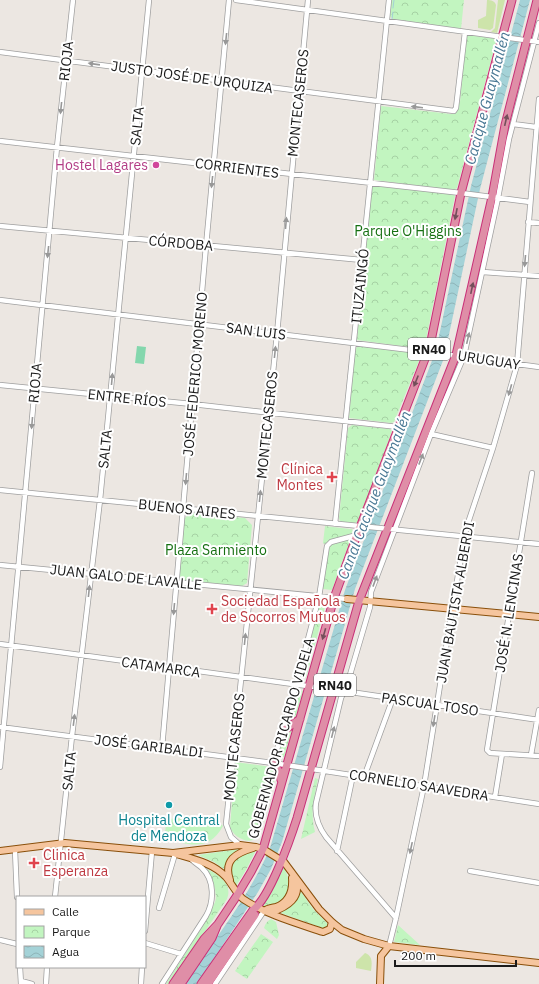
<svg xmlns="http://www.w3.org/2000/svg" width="539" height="984" viewBox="0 0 539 984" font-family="'IBM Plex Sans',sans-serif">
	<defs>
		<pattern id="park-crowns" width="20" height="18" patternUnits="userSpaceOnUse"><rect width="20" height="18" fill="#c2f5c0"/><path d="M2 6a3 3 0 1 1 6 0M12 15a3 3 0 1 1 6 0" fill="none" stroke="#a6d1a4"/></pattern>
		<pattern id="water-waves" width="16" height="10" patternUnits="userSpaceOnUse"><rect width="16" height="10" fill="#a4d2d7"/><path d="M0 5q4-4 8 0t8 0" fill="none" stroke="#8db4b8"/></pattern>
	</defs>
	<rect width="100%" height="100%" fill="#ece7e2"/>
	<path fill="#cde4aa" d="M487 0C491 0 495 1 496 5L493 28 490 30 478 28V20L486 16Z
		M498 0H505L497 33 491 32 495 28Z
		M365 953C373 956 372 963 371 971L356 968V962Z"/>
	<path fill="url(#park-crowns)" d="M391 0H464L461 29 393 19 390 16Z
		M466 35 492 38 495 39 496 42 457 188 453 190 374 180 381 106 451 114 456 113 459 103 460 102Z
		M375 186 452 194 455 196 425 345 423 349 357 340 371 189 372 187Z
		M359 346 415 353H419L421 356 394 422 391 423 349 418 355 350 357 347Z
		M352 425 390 429 392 431 359 522C354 524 345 523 340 521L339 518 348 428Z
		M190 513 245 518 252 525 247 583 242 586 183 581 179 576 184 519Z
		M325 526 350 529H352L353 532C345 539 332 536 325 544L323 543Z
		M351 538 332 590 323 589 329 546 331 544Z
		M320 603H326L306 678 301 677Z
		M297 690 303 691 295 719 288 723Z
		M292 729 284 757 278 756 285 735Z
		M235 762 272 767 275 768 276 774 260 834C253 847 234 839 230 827Z
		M315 778 318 779C314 799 310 812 315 832L301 839Z
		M181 818C191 819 216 818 223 826 208 853 189 844 165 839L166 819Z
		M239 849 228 858 224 869 214 862 198 855Z
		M249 852H255L246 870 236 886C230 878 228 863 237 857 241 855 245 854 249 852Z
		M283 866C296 888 287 906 262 906L275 884Z
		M207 869C219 875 233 884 227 899L169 984H166L209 916 215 902 216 898 215 889Z
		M299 889 313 909 329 925V927L325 929 281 913 293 903Z
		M271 919 276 922 279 935 277 939 264 928C265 924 267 921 271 919Z
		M398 925 420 945 394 942Z
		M261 934 273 942 247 979 235 971Z"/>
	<path fill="#84d7ad" d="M137 346 146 347 144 364 135 363Z"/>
	<path fill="url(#water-waves)" d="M520 0H530L480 189 444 358 355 589 282 842 271 869 258 892 197 984H184C214 940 249 897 270 848L345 590 436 350 471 186Z"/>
	<path fill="#ece7e2" d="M319 679 329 681 324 696 315 694Z"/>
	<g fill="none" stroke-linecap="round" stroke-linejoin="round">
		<path stroke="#a4d2d7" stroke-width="1" d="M393 8 394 0
			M392 19 393 12"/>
		<defs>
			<path id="minor" d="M236 0 539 42
				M0 52 454 111 456 108 465 32
				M513 124 536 127
				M0 141 461 193 530 202
				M528 222 539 223
				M0 226 362 260
				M483 272 539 276
				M0 300 435 353 539 367
				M0 385 192 404 398 427
				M431 434 493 448
				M532 473 487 750 490 753 539 756
				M0 490 539 544
				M335 524 389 0
				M0 565 347 599
				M0 644 344 691 539 720
				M0 727 273 763 539 804
				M162 748 206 246 229 0
				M531 755 539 710
				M273 763 296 685 319 597 327 546 331 542 357 535
				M0 767 57 147 73 0
				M364 777 393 698
				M495 797 502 754
				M240 845 231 837 226 824 277 334 308 0
				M15 850 17 897
				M337 851 353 775
				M470 871 539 883
				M55 897 72 736 100 500 149 0
				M159 908 175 854
				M396 918 326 837C318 826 314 816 316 803L341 698 347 685 370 607 371 592 431 434 464 356 498 198 509 139 539 23
				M145 931 152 851
				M0 940 17 944
				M145 943 181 954
				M389 946 396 918 424 786 452 610 466 529 493 448 517 365 539 99
				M20 967 21 984
				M21 981 32 984
				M46 984 47 967
				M141 984 142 967
				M162 984 206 916C214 902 215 880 202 868 199 865 195 863 192 860
				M215 984 264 911"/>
			<path id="major" d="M347 599 539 617
				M0 851 65 843 173 853 240 845 256 847 263 849 284 862 319 909 332 922 342 930 364 939 389 946 539 963
				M176 854C193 859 213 863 226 877 232 884 236 893 243 899 267 915 296 923 323 932L330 929 332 922
				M230 880C223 860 236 853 253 848
				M264 911C268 908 271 908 276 907 289 902 293 891 292 878
				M270 913C287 907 303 898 295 877
				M380 984 381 956 389 946"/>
			<path id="highway" d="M283 731 300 719
				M273 763 279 771 281 780
				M173 984 204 939 218 924 236 897 251 872 263 849 334 598 357 535 430 346 461 193 512 0
				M181 984 212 938 217 926
				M201 984 253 910C270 897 290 840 297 818L359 601 456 355 492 197 505 125 537 0
				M208 984 255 915"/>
		</defs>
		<use href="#minor" stroke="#9f9f9f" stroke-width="6"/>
		<use href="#major" stroke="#894f0a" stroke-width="8"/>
		<use href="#highway" stroke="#c92f77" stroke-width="9"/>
		<use href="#minor" stroke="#fff" stroke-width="4.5"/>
		<use href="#major" stroke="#f5c59e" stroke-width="6"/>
		<use href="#highway" stroke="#df8ea7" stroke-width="7"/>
	</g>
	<defs><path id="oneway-solid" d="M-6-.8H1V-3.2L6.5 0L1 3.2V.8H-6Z"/></defs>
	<g fill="#989898">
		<use href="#oneway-solid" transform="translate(226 39) rotate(96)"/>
		<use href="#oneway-solid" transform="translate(94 64) rotate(-172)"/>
		<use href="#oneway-solid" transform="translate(417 107) rotate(-173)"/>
		<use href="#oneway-solid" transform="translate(61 108) rotate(96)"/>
		<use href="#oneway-solid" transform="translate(212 182) rotate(96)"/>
		<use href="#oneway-solid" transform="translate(286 223) rotate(-85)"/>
		<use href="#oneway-solid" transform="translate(48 252) rotate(96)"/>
		<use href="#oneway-solid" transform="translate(525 261) rotate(95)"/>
		<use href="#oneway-solid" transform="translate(468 338) rotate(-77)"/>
		<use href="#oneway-solid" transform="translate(275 352) rotate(-84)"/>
		<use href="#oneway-solid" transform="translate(112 379) rotate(-85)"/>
		<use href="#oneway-solid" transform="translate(510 390) rotate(106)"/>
		<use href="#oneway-solid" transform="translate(32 423) rotate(95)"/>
		<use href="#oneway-solid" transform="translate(421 459) rotate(-69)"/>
		<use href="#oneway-solid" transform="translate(186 479) rotate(95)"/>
		<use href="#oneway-solid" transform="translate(260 496) rotate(-84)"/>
		<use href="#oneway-solid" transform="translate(375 581) rotate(-70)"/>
		<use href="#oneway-solid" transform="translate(89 591) rotate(-84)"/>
		<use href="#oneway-solid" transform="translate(174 609) rotate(95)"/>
		<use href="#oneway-solid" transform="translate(245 639) rotate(-84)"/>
		<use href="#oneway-solid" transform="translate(74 720) rotate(-83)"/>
		<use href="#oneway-solid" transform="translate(434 721) rotate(99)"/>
		<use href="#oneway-solid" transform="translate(333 732) rotate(-76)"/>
		<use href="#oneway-solid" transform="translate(411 848) rotate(102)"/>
	</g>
	<g fill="#734f5a">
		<use href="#oneway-solid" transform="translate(506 120) rotate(-77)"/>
		<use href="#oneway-solid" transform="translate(456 214) rotate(101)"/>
		<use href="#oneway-solid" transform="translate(472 288) rotate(-78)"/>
		<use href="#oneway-solid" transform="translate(416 381) rotate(112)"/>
		<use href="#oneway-solid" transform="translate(324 634) rotate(106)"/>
	</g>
	<circle fill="#d1479c" stroke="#fff" stroke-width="1.5" cx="156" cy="165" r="4"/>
	<g fill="#e0444e" stroke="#fff" stroke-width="1.5">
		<path d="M330 471h4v4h4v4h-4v4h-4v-4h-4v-4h4z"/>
		<path d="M210 603h4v4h4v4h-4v4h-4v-4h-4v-4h4z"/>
		<path d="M32 857h4v4h4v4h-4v4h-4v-4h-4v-4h4z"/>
	</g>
	<circle fill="#0f9aa8" stroke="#fff" stroke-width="1.5" cx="169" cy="805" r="4"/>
	<g text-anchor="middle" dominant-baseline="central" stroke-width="4" stroke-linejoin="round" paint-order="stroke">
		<g fill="#fff" stroke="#5f5f5f" stroke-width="1">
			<rect x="408" y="338" width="42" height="22" rx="3"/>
			<rect x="314" y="674" width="42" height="22" rx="3"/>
		</g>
		<g font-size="13" font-weight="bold" fill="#1b1b1b">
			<text x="429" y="349">RN40</text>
			<text x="335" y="685">RN40</text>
		</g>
		<g font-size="14" fill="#1b1b1b" stroke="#fff">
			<text transform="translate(66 61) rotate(-84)">RIOJA</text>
			<text transform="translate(192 77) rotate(8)">JUSTO JOSÉ DE URQUIZA</text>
			<text transform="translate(298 103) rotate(-84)">MONTECASEROS</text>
			<text transform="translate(137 126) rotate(-84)">SALTA</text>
			<text transform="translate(237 168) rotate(7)">CORRIENTES</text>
			<text transform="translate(181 243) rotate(5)">CÓRDOBA</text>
			<text transform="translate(360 286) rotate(-84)">ITUZAINGÓ</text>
			<text transform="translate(256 331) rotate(7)">SAN LUIS</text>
			<text transform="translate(489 360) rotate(9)">URUGUAY</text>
			<text transform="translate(195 374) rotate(-85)">JOSÉ FEDERICO MORENO</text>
			<text transform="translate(35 383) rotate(-85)">RIOJA</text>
			<text transform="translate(127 398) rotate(6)">ENTRE RÍOS</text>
			<text transform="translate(267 425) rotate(-84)">MONTECASEROS</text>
			<text transform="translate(105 449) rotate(-84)">SALTA</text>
			<text transform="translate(187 509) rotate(6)">BUENOS AIRES</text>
			<text transform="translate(126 577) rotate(6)">JUAN GALO DE LAVALLE</text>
			<text transform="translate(455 602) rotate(-80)">JUAN BAUTISTA ALBERDI</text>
			<text transform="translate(509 613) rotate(-81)">JOSÉ N. LENCINAS</text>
			<text transform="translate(161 667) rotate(8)">CATAMARCA</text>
			<text transform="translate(430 704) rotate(8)">PASCUAL TOSO</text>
			<text transform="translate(281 738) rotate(-74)">GOBERNADOR RICARDO VIDELA</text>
			<text transform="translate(149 746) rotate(7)">JOSÉ GARIBALDI</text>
			<text transform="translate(234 747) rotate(-84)">MONTECASEROS</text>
			<text transform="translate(69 771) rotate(-84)">SALTA</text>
			<text transform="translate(419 785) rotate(9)">CORNELIO SAAVEDRA</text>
		</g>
		<g font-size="14" fill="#b23c85" stroke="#fff" text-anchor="end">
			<text x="148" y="165">Hostel Lagares</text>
		</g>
		<g font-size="14" fill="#167012" stroke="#fff">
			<text x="408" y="231">Parque O'Higgins</text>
			<text x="216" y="550">Plaza Sarmiento</text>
		</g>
		<g font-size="14" fill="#be3a42" stroke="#fff" text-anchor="start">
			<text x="323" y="469" text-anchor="end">Clínica<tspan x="323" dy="16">Montes</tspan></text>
			<text x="221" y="601">Sociedad Española<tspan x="221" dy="16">de Socorros Mutuos</tspan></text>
			<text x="43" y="855">Clinica<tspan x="43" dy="16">Esperanza</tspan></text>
		</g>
		<g font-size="14" fill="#0d838f" stroke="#fff">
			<text x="169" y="820">Hospital Central<tspan x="169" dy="16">de Mendoza</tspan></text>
		</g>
		<g font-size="15" font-style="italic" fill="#497894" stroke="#fff">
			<text transform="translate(487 98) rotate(-75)">Cacique Guaymallén</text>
			<text transform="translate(374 495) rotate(-69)">Canal Cacique Guaymallén</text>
		</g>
	</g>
	<rect x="16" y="896" width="130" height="72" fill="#ffffff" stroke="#a4a4a4"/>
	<rect x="24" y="909" width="20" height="6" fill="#f5c59e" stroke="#a4a4a4"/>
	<text x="52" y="916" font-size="12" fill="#1b1b1b">Calle</text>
	<rect x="24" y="926" width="20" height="12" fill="url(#park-crowns)" stroke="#a4a4a4"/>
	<text x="52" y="936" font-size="12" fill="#1b1b1b">Parque</text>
	<rect x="24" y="946" width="20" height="12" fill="url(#water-waves)" stroke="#a4a4a4"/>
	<text x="52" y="956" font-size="12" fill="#1b1b1b">Agua</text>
	<path d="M395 960v6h121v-6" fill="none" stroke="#1b1b1b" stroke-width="2"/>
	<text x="401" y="960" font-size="12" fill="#1b1b1b" stroke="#ffffff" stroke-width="3" paint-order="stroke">200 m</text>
</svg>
